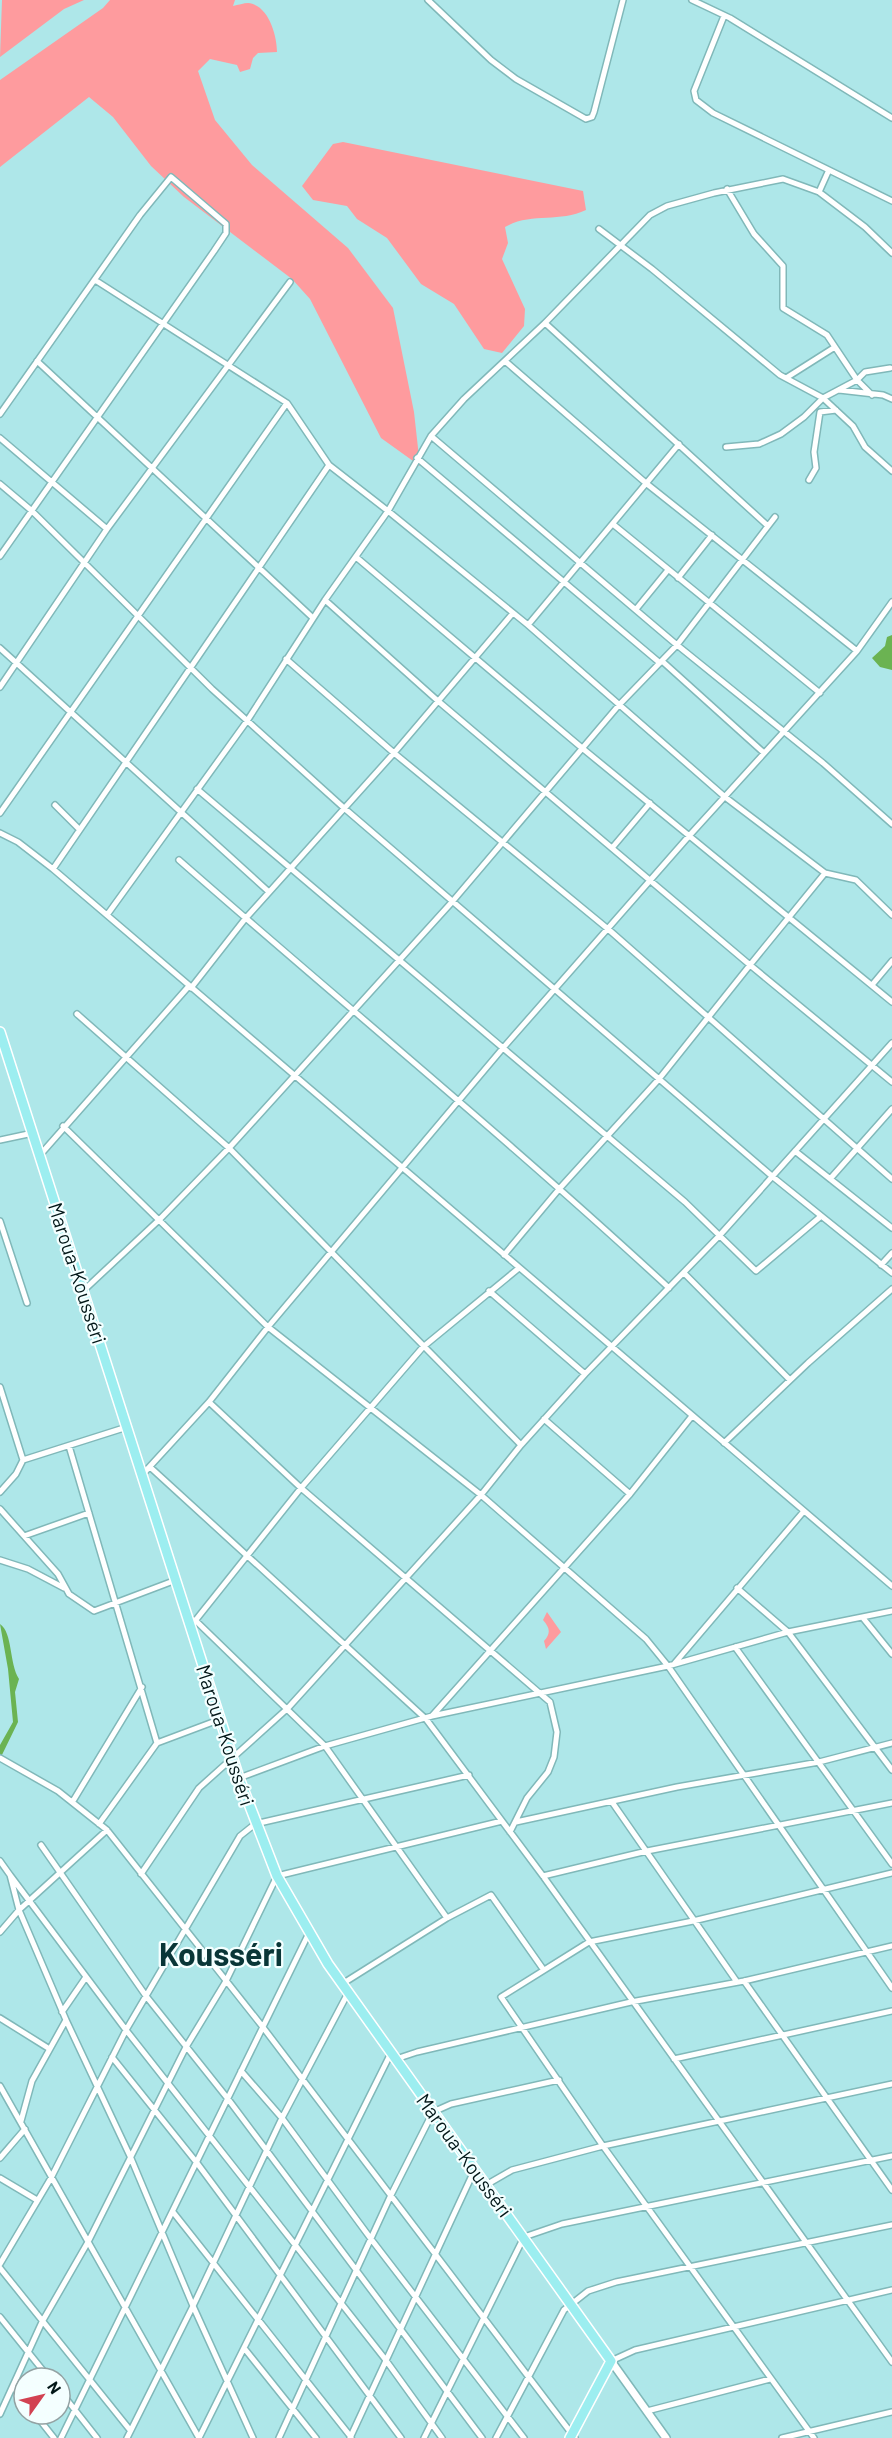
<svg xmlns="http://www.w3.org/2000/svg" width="892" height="2438" viewBox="0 0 892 2438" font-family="Barlow,sans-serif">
	<rect width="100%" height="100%" fill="#aee7e9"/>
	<path fill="#fe9b9e" d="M2 0H84L64 9 0 57Z
		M110 0H235L233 6C238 5 244 3 248 3 269 5 277 36 277 52L258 53 253 58 250 69 240 72 237 65 210 59 198 71 215 120 252 165 348 248 393 308 414 412 420 466 381 438 310 299 292 279 184 197 151 166 113 117 89 97 0 167V80L103 8Z
		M343 142 583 191 586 210C559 223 531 212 505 227L508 243 502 259 525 309 524 326 502 353 484 349 454 304 421 284 387 238 357 219 347 206 313 200 302 186 333 144Z
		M547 1612 561 1632 546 1649 544 1641C551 1633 550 1628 543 1620Z"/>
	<path fill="#6bb352" d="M892 635V670L880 667 872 658 885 646 887 637Z
		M0 1624C13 1633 9 1663 19 1679L15 1692 18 1722 0 1759V1745L13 1722 8 1669Z"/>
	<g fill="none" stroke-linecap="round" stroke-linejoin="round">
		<defs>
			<path id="minor" d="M428 0 491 60 516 79 586 119 592 117 594 112 623 0
				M692 0 730 18 892 118
				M724 16 694 91 696 100 713 113 892 201
				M828 172 819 192 865 227 892 253
				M727 189 754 234 783 266V308L827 335 857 380 872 395
				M599 229 652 269 780 375 823 398 853 426 865 447 892 471
				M95 280 287 403 329 465 388 511 528 625 725 797 825 873 750 965 438 701 325 600
				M545 323 768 526
				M37 361 313 618
				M505 361 647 484 857 651
				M786 378 835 347
				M839 390 883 395 892 399
				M0 414 140 215 171 177 226 224V233L214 251 0 556
				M431 436 677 645 823 763 892 824
				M0 438 107 529
				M726 447 759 444 781 434 804 417 823 398 857 380 865 372 890 368
				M417 458 660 663
				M809 480 816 468 814 452 820 412 836 410
				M0 484 32 511 212 689 344 808 773 1177 892 1273
				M614 525 820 693
				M356 557 582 748 892 1002
				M678 578 712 535
				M637 608 668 570
				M528 625 679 444
				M0 648 269 892
				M286 659 394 753 608 929 892 1179
				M662 661 764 753
				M0 687 107 529 290 282
				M197 789 685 1202 756 1271 820 1217
				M55 805 79 829
				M0 813 287 403
				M0 833 18 842 53 869 892 1586
				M612 848 650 803
				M179 860C342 1003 510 1141 669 1288
				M53 869 329 465
				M825 873 856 880 892 915
				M107 915 247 721 325 600 388 511 431 436 464 399 545 323 650 215 667 206 714 193 783 179 819 192
				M872 985 892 961
				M191 988 245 919 394 753 513 613
				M77 1014 229 1148 521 1445
				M63 1126 268 1327 481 1495 646 1639 668 1666 892 1988
				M0 1140 33 1133
				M795 1151 892 1228
				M40 1155 189 986
				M830 1179 892 1109
				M0 1221 27 1303
				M504 1255 560 1188 659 1079 750 965 892 1082
				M881 1265 892 1253
				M684 1273 790 1380
				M83 1291 160 1219 229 1148 452 902 619 705 677 645 775 517
				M489 1291 585 1374
				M0 1387 23 1460 16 1474 0 1492
				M209 1402 301 1488 550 1702 557 1732 554 1757 548 1772 527 1798 510 1832
				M544 1419 630 1494
				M724 1443 808 1363 892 1289
				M69 1446 157 1743
				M23 1460 127 1427
				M150 1467 426 1719 543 1876 892 2362
				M142 1475 209 1402 268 1327 503 1048 689 836 857 651 892 602
				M0 1509 58 1574 69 1594 94 1611 176 1580
				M24 1536 89 1513
				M0 1560 28 1569 64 1588
				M737 1588 788 1632 892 1770
				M863 1618 892 1654
				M195 1620 325 1746 447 1918
				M191 1626 301 1488 423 1347 519 1268
				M735 1647 892 1864
				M674 1664 804 1511
				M432 1716 668 1666 788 1632 892 1611
				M0 1758 58 1791 107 1830 262 2026 575 2438
				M239 1778 325 1746 432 1716 630 1494 692 1416
				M73 1801 142 1687
				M612 1802 737 1982
				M516 1822 677 1787 819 1762 892 1743
				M99 1824 157 1743 221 1719
				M41 1845 146 1996 228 2099 482 2438
				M0 1861 10 1875 19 1910 66 2020 130 2156 193 2306 253 2438
				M141 1874 199 1788 288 1708 481 1495 521 1445 585 1374 720 1235 892 1043
				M10 1875 126 2030 385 2359 442 2438
				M543 1876 647 1851 892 1803
				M0 1932 19 1910 107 1830
				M744 1981 892 2190
				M342 1984 447 1918 491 1895 543 1969
				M62 2012 86 1977
				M0 2018 48 2048
				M112 2057 197 2163 401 2438
				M396 2059 417 2052 631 2002 744 1981 892 1946
				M674 2059 892 2011
				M241 2071 282 2118 371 2239 524 2438
				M0 2086 199 2438
				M21 2121 32 2081 66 2020
				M0 2158 25 2129
				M0 2178 37 2200
				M486 2185 512 2170 603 2146 892 2084
				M173 2212 351 2437
				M0 2264 51 2178 126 2030 240 1836 255 1824 469 1775
				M0 2268 130 2430
				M0 2317 49 2378
				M244 2348 316 2438
				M611 2361 635 2350 892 2290
				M13 2387 24 2400
				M60 2391 97 2438
				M647 2411 770 2379
				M0 2414 42 2322 88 2242 186 2047 226 1981 277 1876 502 1821
				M35 2414 54 2438
				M61 2438 309 1933
				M127 2438 193 2306 282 2118 348 1993
				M199 2438 391 2053
				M279 2438 391 2195 433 2112 451 2104 559 2080
				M350 2438 475 2169
				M424 2438 524 2237 562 2224 892 2156
				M496 2438 564 2310 588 2291 616 2282 892 2225
				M782 2438 892 2412
				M814 2438 603 2146 501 1997 589 1942 693 1921 892 1873"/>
			<path id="tertiary" d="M611 2361 666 2438"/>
			<path id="trunk" d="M0 1032 239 1778 277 1876 328 1964 611 2361 570 2438"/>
		</defs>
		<use href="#minor" stroke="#80b8b9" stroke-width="8"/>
		<use href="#tertiary" stroke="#80b8b9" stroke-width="10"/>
		<use href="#trunk" stroke="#fff" stroke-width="12"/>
		<use href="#minor" stroke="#fff" stroke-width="5"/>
		<use href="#tertiary" stroke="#fff" stroke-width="7"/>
		<use href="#trunk" stroke="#9ceef0" stroke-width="9"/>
	</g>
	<g text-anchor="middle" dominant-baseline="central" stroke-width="4.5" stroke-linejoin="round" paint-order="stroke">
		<g font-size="20" fill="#021718" stroke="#f4ffff">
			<text transform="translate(78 1273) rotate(72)">Maroua-Kousséri</text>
			<text transform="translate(226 1735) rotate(72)">Maroua-Kousséri</text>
			<text transform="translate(465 2155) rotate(54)">Maroua-Kousséri</text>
		</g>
		<g font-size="32" font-weight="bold" fill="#093637" stroke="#f4ffff">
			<text x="221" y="1953">Kousséri</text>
		</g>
	</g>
	<g transform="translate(42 2396) rotate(56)"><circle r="28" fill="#f4ffff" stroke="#93a2a3" stroke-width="1.5"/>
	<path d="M0-4.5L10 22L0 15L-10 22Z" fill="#d24252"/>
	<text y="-9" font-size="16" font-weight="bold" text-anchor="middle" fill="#021718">N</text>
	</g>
</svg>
